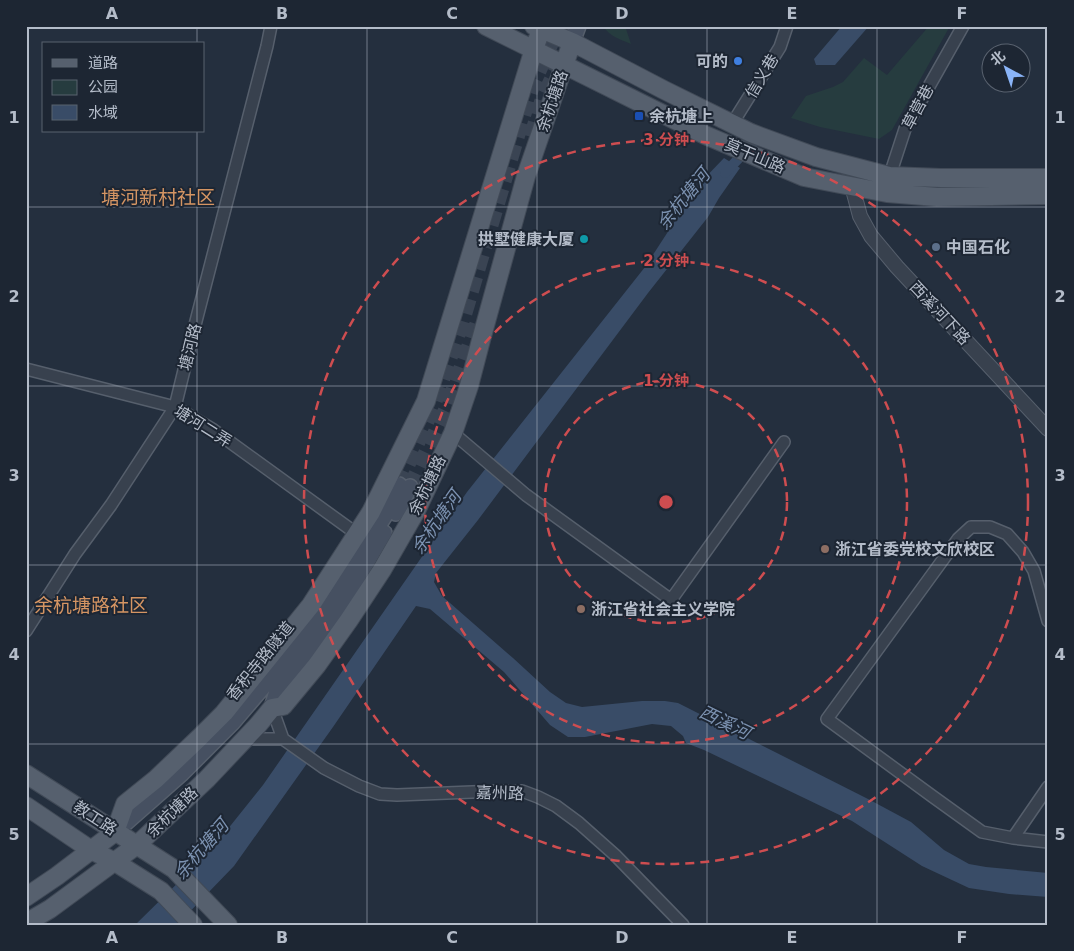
<svg xmlns="http://www.w3.org/2000/svg" width="1074" height="951" viewBox="0 0 1074 951" font-family="'DejaVu Sans','Noto Sans SC',sans-serif">
	<rect width="100%" height="100%" fill="#242f3e"/>
	<path fill="#263c3f" d="M603 26H625L631 44C620 39 610 37 603 26Z
		M929 26H950L892 130 879 139 820 127 791 118 806 96 833 87 843 82 864 58 887 75Z"/>
	<path fill="#394c67" d="M842 26H869L835 65H816L814 59Z
		M724 158 740 168 719 198 708 217 648 293 478 520 436 573 434 582 442 596 513 658 550 692 566 703 582 707 642 701H665L678 703 870 800 911 822 944 850 969 864 986 867 1048 873V897L1009 894 969 888 922 866 852 821 704 750 686 743 683 736 671 726 652 724 585 737H568L550 725 504 672 430 609 416 606 333 727 234 866 177 925H135L192 869 227 830 263 785 467 492 645 267 699 184Z"/>
	<g fill="none" stroke-linecap="round" stroke-linejoin="round">
		<path stroke="#394c67" stroke-width="10" d="M725 173 753 143"/>
		<path stroke="#3a4453" stroke-width="15" stroke-dasharray="15 8" stroke-linecap="butt" d="M531 137 543 97 556 70
			M399 485 432 410 462 323 532 87 559 26
			M410 487 447 407 479 318"/>
		<defs>
			<path id="minor" d="M732 124 780 47 787 26
				M888 181 905 129 963 26
				M26 369 175 407 212 429 357 534
				M453 433 526 495 671 600 784 442
				M1048 621 1034 571 1023 552 1007 534 990 527H971L958 539 827 719 932 796 982 832 1013 838 1048 842
				M26 631 75 554 111 505 175 407 195 325 267 46 271 26
				M272 708 283 739 324 768 359 786 380 794 397 795 497 791H522L538 797 556 806 579 823 615 855 683 925
				M244 739H283
				M1013 838 1048 787"/>
			<path id="tertiary" d="M852 186 860 216 871 236 897 267 1048 429"/>
			<path id="secondary" d="M572 42 578 26
				M396 513 410 487
				M272 708 277 691 310 650 336 613 384 533
				M115 832 182 773 232 723 262 688 332 599 385 515 399 485"/>
			<path id="primary" d="M486 26 705 135 804 177 887 193 937 197 1048 195
				M534 26 572 42 664 90 751 133 816 157 889 176 941 178H1048
				M26 774 174 869 228 925
				M26 806 91 850 115 862 161 891 193 925
				M26 897 57 876 115 832 125 804 156 779 199 738 224 713 311 605 371 512 426 401 534 49 541 30
				M26 923 50 909 137 845 207 779 258 725 272 708 283 706 317 665 349 620 382 570 416 511 453 433 469 386 481 340 526 176 572 42"/>
		</defs>
		<use href="#minor" stroke="#565f6c" stroke-width="14"/>
		<use href="#tertiary" stroke="#565f6c" stroke-width="16"/>
		<use href="#secondary" stroke="#565f6c" stroke-width="18"/>
		<use href="#primary" stroke="#414a57" stroke-width="20"/>
		<use href="#minor" stroke="#38414e" stroke-width="11"/>
		<use href="#tertiary" stroke="#38414e" stroke-width="14"/>
		<use href="#secondary" stroke="#465061" stroke-width="15"/>
		<use href="#primary" stroke="#56606e" stroke-width="18"/>
	</g>
	<path fill="none" stroke="#b4bcc9" stroke-width="1" stroke-opacity="0.55" d="M197 26V44M367 26V925M537 26V925M707 26V925M877 26V925M197 131V925M26 207H1048M26 386H1048M26 565H1048M26 744H1048"/>
	<g fill="none" stroke="#ce4d50" stroke-width="2.5" stroke-dasharray="9 6">
		<circle cx="666" cy="502" r="121"/>
		<circle cx="666" cy="502" r="241"/>
		<circle cx="666" cy="502" r="362"/>
	</g>
	<circle fill="#3f7fe0" stroke="#1d2633" stroke-width="2" cx="738" cy="61" r="5"/>
	<rect fill="#1a4fb4" stroke="#1d2633" stroke-width="2" x="634" y="111" width="10" height="10" rx="2.5"/>
	<circle fill="#0f9aa8" stroke="#1d2633" stroke-width="2" cx="584" cy="239" r="5"/>
	<circle fill="#5c6f8a" stroke="#1d2633" stroke-width="2" cx="936" cy="247" r="5"/>
	<g fill="#8d6e63" stroke="#1d2633" stroke-width="2">
		<circle cx="825" cy="549" r="5"/>
		<circle cx="581" cy="609" r="5"/>
	</g>
	<g text-anchor="middle" dominant-baseline="central" stroke-width="4" stroke-linejoin="round" paint-order="stroke">
		<g font-size="16" font-weight="bold" fill="#b4bcc9" stroke="#1d2633" text-anchor="start">
			<text x="728" y="61" text-anchor="end">可的</text>
			<text x="649" y="116">余杭塘上</text>
			<text x="574" y="239" text-anchor="end">拱墅健康大厦</text>
			<text x="946" y="247">中国石化</text>
			<text x="835" y="549">浙江省委党校文欣校区</text>
			<text x="591" y="609">浙江省社会主义学院</text>
		</g>
		<g font-size="16" fill="#b4bcc9" stroke="#1d2633">
			<text transform="translate(762 76) rotate(-59)">信义巷</text>
			<text transform="translate(552 101) rotate(-71)">余杭塘路</text>
			<text transform="translate(918 107) rotate(-62)">草营巷</text>
			<text transform="translate(755 156) rotate(23)">莫干山路</text>
			<text transform="translate(940 313) rotate(47)">西溪河下路</text>
			<text transform="translate(190 347) rotate(-76)">塘河路</text>
			<text transform="translate(203 426) rotate(32)">塘河二弄</text>
			<text transform="translate(427 485) rotate(-64)">余杭塘路</text>
			<text transform="translate(260 661) rotate(-51)">香积寺路隧道</text>
			<text transform="translate(500 793) rotate(2)">嘉州路</text>
			<text transform="translate(172 812) rotate(-44)">余杭塘路</text>
			<text transform="translate(95 818) rotate(33)">教工路</text>
		</g>
		<g font-size="18" font-style="italic" fill="#7c92b1" stroke="#1d2633">
			<text transform="translate(683 199) rotate(-51)">余杭塘河</text>
			<text transform="translate(436 522) rotate(-55)">余杭塘河</text>
			<text transform="translate(725 722) rotate(26)">西溪河</text>
			<text transform="translate(201 849) rotate(-49)">余杭塘河</text>
		</g>
		<g font-size="19" fill="#d59563" stroke="#1d2633">
			<text x="158" y="197">塘河新村社区</text>
			<text x="91" y="605">余杭塘路社区</text>
		</g>
	</g>
	<circle cx="666" cy="502" r="8" fill="#ce4d50" stroke="#1d2633" stroke-width="2.5"/>
	<g font-size="15" text-anchor="middle" font-weight="bold" fill="#ce4d50" stroke="#1d2633" stroke-width="4" stroke-linejoin="round" paint-order="stroke">
		<text x="666" y="145">3 分钟</text>
		<text x="666" y="266">2 分钟</text>
		<text x="666" y="386">1 分钟</text>
	</g>
	<rect width="1074" height="951" fill="none" stroke="#1d2633" stroke-width="55"/>
	<rect x="42" y="42" width="162" height="90" fill="#1d2633" stroke="#59626f"/>
	<rect x="52" y="59" width="25" height="8" fill="#56606e" stroke="#59626f"/>
	<text x="88" y="68" font-size="15" fill="#b4bcc9">道路</text>
	<rect x="52" y="80" width="25" height="15" fill="#263c3f" stroke="#59626f"/>
	<text x="88" y="92" font-size="15" fill="#b4bcc9">公园</text>
	<rect x="52" y="105" width="25" height="15" fill="#394c67" stroke="#59626f"/>
	<text x="88" y="118" font-size="15" fill="#b4bcc9">水域</text>
	<g transform="translate(1006 68) rotate(320)"><circle r="24" fill="#1d2633" stroke="#59626f"/>
	<path d="M0-4L9 19L0 12L-9 19Z" fill="#8ab4f8"/>
	<text y="-8" font-size="14" font-weight="bold" text-anchor="middle" fill="#b4bcc9">北</text>
	</g>
	<rect x="28" y="28" width="1018" height="896" fill="none" stroke="#b4bcc9" stroke-width="2"/>
	<g font-size="16" text-anchor="middle" font-weight="bold" fill="#b4bcc9">
		<text x="112" y="19">A</text>
		<text x="282" y="19">B</text>
		<text x="452" y="19">C</text>
		<text x="622" y="19">D</text>
		<text x="792" y="19">E</text>
		<text x="962" y="19">F</text>
		<text x="14" y="123">1</text>
		<text x="1060" y="123">1</text>
		<text x="14" y="302">2</text>
		<text x="1060" y="302">2</text>
		<text x="14" y="481">3</text>
		<text x="1060" y="481">3</text>
		<text x="14" y="660">4</text>
		<text x="1060" y="660">4</text>
		<text x="14" y="840">5</text>
		<text x="1060" y="840">5</text>
		<text x="112" y="943">A</text>
		<text x="282" y="943">B</text>
		<text x="452" y="943">C</text>
		<text x="622" y="943">D</text>
		<text x="792" y="943">E</text>
		<text x="962" y="943">F</text>
	</g>
</svg>
